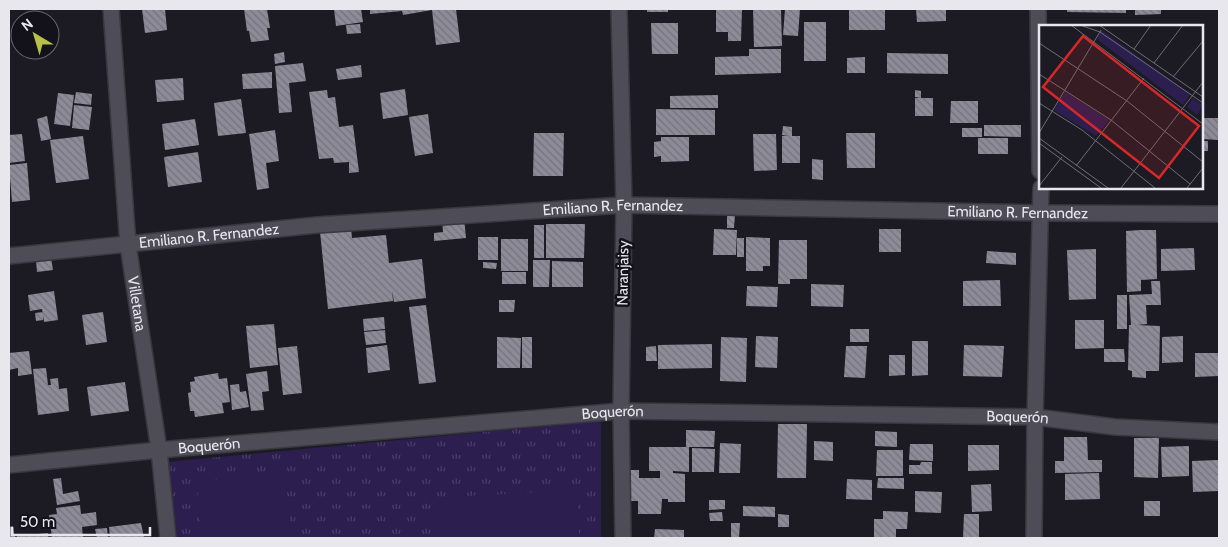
<svg xmlns="http://www.w3.org/2000/svg" width="1228" height="547" viewBox="0 0 1228 547" font-family="Cabin,sans-serif">
	<defs>
		<pattern id="park-tufts" width="24" height="20" patternUnits="userSpaceOnUse" patternTransform="scale(1.25)"><rect width="24" height="20" fill="#2c1e4f"/><path d="M3 7l-1-3M5 7V3M7 7l1-3M15 17l-1-3M17 17v-4M19 17l1-3" fill="none" stroke="#4b3f69"/></pattern>
		<pattern id="building-back-hatch" width="6" height="6" patternUnits="userSpaceOnUse" patternTransform="scale(1.25)"><rect width="6" height="6" fill="#8d8b98"/><path d="M-1 5l2 2M0 0l6 6M5-1l2 2" fill="none" stroke="#74727c"/></pattern>
	</defs>
	<rect width="100%" height="100%" fill="#1c1b24"/>
	<path fill="url(#park-tufts)" d="M601 421V538H177L167 462Z"/>
	<path fill="#2c1e4f" d="M285 474 291 538H201L197 481Z
		M577 490 579 538H433L431 498Z"/>
	<path fill="url(#building-back-hatch)" d="M142 9H165L167 30 145 33Z
		M244 9H267L270 28H267L269 40 251 42 249 31H247Z
		M334 9H361L363 22 336 26Z
		M370 9H456L460 42 436 45 432 10 403 15 402 11 370 14Z
		M647 9H668V12H647Z
		M716 9H742L741 41H728V32H716Z
		M753 9H781L782 46 754 47Z
		M785 9H800L798 36 783 35Z
		M849 9H885V30H849Z
		M916 9H946V21L917 22Z
		M1067 9H1126V13L1067 12Z
		M1135 9H1161V14L1135 15Z
		M804 22H826V61H804Z
		M651 23H678V54H652Z
		M360 24 361 33 347 34 346 25Z
		M749 49H781V73L715 75V57L749 56Z
		M284 52 285 62 275 64 274 54Z
		M887 53 948 54V74L887 73Z
		M865 57V73H847V58Z
		M303 63 306 81 289 83 292 112 279 113 275 66Z
		M361 65 362 77 338 80 336 69Z
		M272 72V88L243 89 242 74Z
		M183 78 184 100 157 102 155 80Z
		M405 89 408 115 383 119 380 93Z
		M327 90 328 98 335 97 339 127 353 125 359 172 349 173V162L334 163 333 158 319 159 309 92Z
		M915 90 921 91V98L915 97Z
		M76 92 92 94 91 105 74 103Z
		M58 93 74 95 70 126 54 124Z
		M718 95V108H670V96Z
		M915 98H933V116H915Z
		M241 99 246 133 218 136 214 103Z
		M951 101H978V123H950Z
		M74 105 92 107 89 130 72 128Z
		M656 109 715 110V135H656Z
		M428 114 433 153 415 156 409 117Z
		M47 116 51 139 41 141 37 119Z
		M1202 118H1219V140L1202 139Z
		M195 119 199 145 165 150 162 124Z
		M984 125H1021V137L984 136Z
		M783 126 792 127V136H800V163H782V136H788L782 135Z
		M962 128H982V137H962Z
		M275 130 279 161 266 163 269 188 257 190 249 134Z
		M534 133H564L563 176H533Z
		M846 133H875V168H847Z
		M22 134 25 161 9 163V135Z
		M753 134H776L777 170 754 171Z
		M83 136 89 179 56 183 50 140Z
		M661 137H689V161L661 162V156L654 157V142L661 141Z
		M978 138H1008V154H978Z
		M1202 141H1208V151H1202Z
		M198 152 202 182 168 187 164 157Z
		M812 159 823 160V180L812 179Z
		M27 163 30 200 12 202 9 165Z
		M727 214 735 215 734 228H727Z
		M464 217 466 238 434 241V233L443 232 442 219Z
		M546 224H585L584 258H546Z
		M534 225H544V258H534Z
		M351 228 352 238 386 235 389 263 422 259 426 298 394 302 392 291 393 301 328 309 320 232Z
		M714 229 737 230 736 255H713Z
		M879 229H901V252H879Z
		M1140 230H1156L1157 279 1141 280V291L1127 292 1126 231Z
		M478 237H498V260H478Z
		M746 237 770 238V266H763V271H746Z
		M737 238H744V257H737Z
		M501 239H528V271H501Z
		M779 240H807V279H790V284H778Z
		M1194 248 1195 270 1161 271V249Z
		M1096 249V299L1069 300 1067 250Z
		M987 251 1016 253V265L986 263Z
		M51 258 53 270 37 272 36 260Z
		M533 260H550L549 287H533Z
		M552 261 583 262V287H552Z
		M483 262 497 263 496 269 483 268Z
		M502 272H526V284H502Z
		M1000 280 1001 306H963V281Z
		M1151 281H1160L1161 305H1146L1147 324 1137 325 1160 326 1159 371H1146V378L1132 377V371L1128 370 1129 325H1131L1129 295 1152 294Z
		M811 284 844 285 843 307 811 306Z
		M747 286 778 287 777 307 746 306Z
		M54 291 58 320 44 322 42 309 30 311 28 295Z
		M1117 295H1127V329H1117Z
		M499 300H515L514 312H499Z
		M426 305 436 382 419 384 409 307Z
		M43 312V320L36 321 35 313Z
		M103 312 107 342 86 345 82 315Z
		M384 317 385 329 364 331 363 319Z
		M1075 320H1104V348L1075 349Z
		M274 324 278 365 250 368 246 326Z
		M850 329H869V342H850Z
		M385 330 386 343 366 345 364 332Z
		M756 336 778 337 777 368 755 367Z
		M1183 336V362L1162 363V337Z
		M497 337 521 338 520 368H497Z
		M522 337H532V368H522Z
		M721 337 747 338 746 382 720 381Z
		M912 341H928V375L912 376Z
		M712 344V368L658 369V345Z
		M387 345 390 370 368 373 366 348Z
		M964 345 1004 346 1002 377 963 376Z
		M297 346 302 393 283 395 278 348Z
		M656 346 657 361H646V347Z
		M846 346H867L865 378 844 377Z
		M1104 349H1124L1125 362H1104Z
		M29 351 32 374 18 376V368L9 370V353Z
		M1195 353H1219V376L1195 377Z
		M889 355H905V375L889 376Z
		M46 368 48 385H51L50 379 58 378 59 389 67 388 69 411 38 415 33 369Z
		M267 371 269 391 262 392 264 410 251 411 246 374Z
		M218 373 219 379 227 378 230 402 222 403 224 413 195 417 194 411H190L188 393 191 392 190 382 195 381 194 377Z
		M125 382 129 411 91 416 87 387Z
		M239 384 240 392 246 391 249 407 232 410 230 385Z
		M778 424H807L806 478H777Z
		M686 430 715 431 714 447H689V472L673 471V473L685 474V502H668V499H662L661 514H638V501H630V470H639V478H660V471H649V447H686Z
		M875 431 897 432V447L875 446Z
		M1064 437H1087L1088 460H1102V472L1055 473V461H1064Z
		M1134 438H1159L1158 478 1134 477Z
		M814 441 833 442V461L814 460Z
		M720 443 741 444 740 473H719Z
		M910 444H933V461L909 460Z
		M968 445H999V470L968 471Z
		M1189 446V476L1162 477 1161 447Z
		M692 448 715 449 714 472H692Z
		M877 450H903V476H876Z
		M1218 460 1219 491 1193 492 1192 461Z
		M921 462H932V474H909V465H920Z
		M1099 473 1100 499 1065 500V474Z
		M61 478 63 494 78 491 80 501 57 505 53 479Z
		M878 478H904V489L877 488Z
		M847 479 872 480V500L846 499Z
		M991 484 992 511 972 512 971 485Z
		M915 491 942 492 941 513 915 512Z
		M709 500H725V509L709 510Z
		M1144 501H1160V516H1144Z
		M80 505 81 514 96 512 97 525 82 527 83 538H52L49 515 57 514 56 508Z
		M743 506 775 507V517L743 516Z
		M883 511 908 512 907 529H896V538H874V519H883Z
		M722 512 723 521H710L709 513Z
		M778 514 789 515V527H778Z
		M964 514H979V538H963Z
		M141 523 144 538H110L109 527Z
		M731 523H740L739 538H731Z
		M13 526 15 538H9V527Z
		M107 528 108 538H97L95 529Z
		M655 529 684 530V538H654Z
		M48 533V538H17V536Z"/>
	<g fill="none" stroke-linecap="round" stroke-linejoin="round">
		<defs>
			<g id="minor">
				<path id="s1" d="M111 9 128 245 159 450 168 538"/>
				<path d="M619 9 624 205 621 411 623 538"/>
				<path d="M1038 9 1040 171"/>
				<path id="s2" d="M9 256 317 225 624 205 1041 213 1219 214"/>
				<path id="s3" d="M9 465 159 450 621 411 1035 417 1115 427 1219 432"/>
				<path d="M1034 538 1035 417 1041 188"/>
			</g>
		</defs>
		<use href="#minor" stroke="#38383e" stroke-width="18"/>
		<use href="#minor" stroke="#4e4c57" stroke-width="15"/>
	</g>
	<g text-anchor="middle" dominant-baseline="central" stroke-width="5" stroke-linejoin="round" paint-order="stroke">
		<g font-size="15" fill="#e8e7ee" stroke="#13121a">
			<text stroke="none"><textPath href="#s2" startOffset="606">Emiliano R. Fernandez</textPath></text>
			<text stroke="none"><textPath href="#s2" startOffset="1011">Emiliano R. Fernandez</textPath></text>
			<text stroke="none"><textPath href="#s2" startOffset="201">Emiliano R. Fernandez</textPath></text>
			<text transform="translate(623 273) rotate(-89)">Naranjaisy</text>
			<text stroke="none"><textPath href="#s1" startOffset="296">Villetana</textPath></text>
			<text stroke="none"><textPath href="#s3" startOffset="606">Boquerón</textPath></text>
			<text stroke="none"><textPath href="#s3" startOffset="1011">Boquerón</textPath></text>
			<text stroke="none"><textPath href="#s3" startOffset="201">Boquerón</textPath></text>
		</g>
	</g>
	<g transform="translate(1039 25)">
		<rect width="164" height="164" fill="#1c1b24"/>
		<path d="M62 5 151 69 144 80 58 14ZM26 67 70 95 57 111 15 85ZM154 73 164 80 158 90 148 82Z" fill="#2c1e4f"/>
		<path d="M20 80a7 7 0 1 1 14 0a7 7 0 1 1-14 0ZM48 90 63 99 57 107 43 97Z" fill="#2c1e4f"/>
		<path fill="none" stroke="#6e6d75" stroke-width="1" d="M32 0 164 99M41 0 61 7 164 78M60 0 164 72M0 18 88 76 164 137M95 24 112 0M115 38 144 0M0 49 72 95 151 159M134 52 164 16M0 78 43 105 116 163M0 108 62 5M0 113 69 163M0 118 62 163M37 141 105 53M0 161 23 132M82 163 164 57M148 163 164 143"/>
		<path fill="#d62828" fill-opacity="0.15" stroke="#d62828" stroke-width="2.5" d="M44 11 160 101 120 153 4 62Z"/>
		<rect width="164" height="164" fill="none" stroke="#e8e7ee" stroke-width="2.5"/>
	</g>
	<rect width="1228" height="547" fill="none" stroke="#e8e7ee" stroke-width="20"/>
	<g transform="translate(35 35) rotate(322)"><circle r="24" fill="#13121a" stroke="#68676f"/>
	<path d="M0-4L9 19L0 12L-9 19Z" fill="#b8c147"/>
	<text y="-8" font-size="14" font-weight="bold" text-anchor="middle" fill="#e8e7ee">N</text>
	</g>
	<path d="M12 527v8h138v-8" fill="none" stroke="#e8e7ee" stroke-width="2.5"/>
	<text x="20" y="527" font-size="15" fill="#e8e7ee" stroke="#13121a" stroke-width="4" paint-order="stroke">50 m</text>
</svg>
